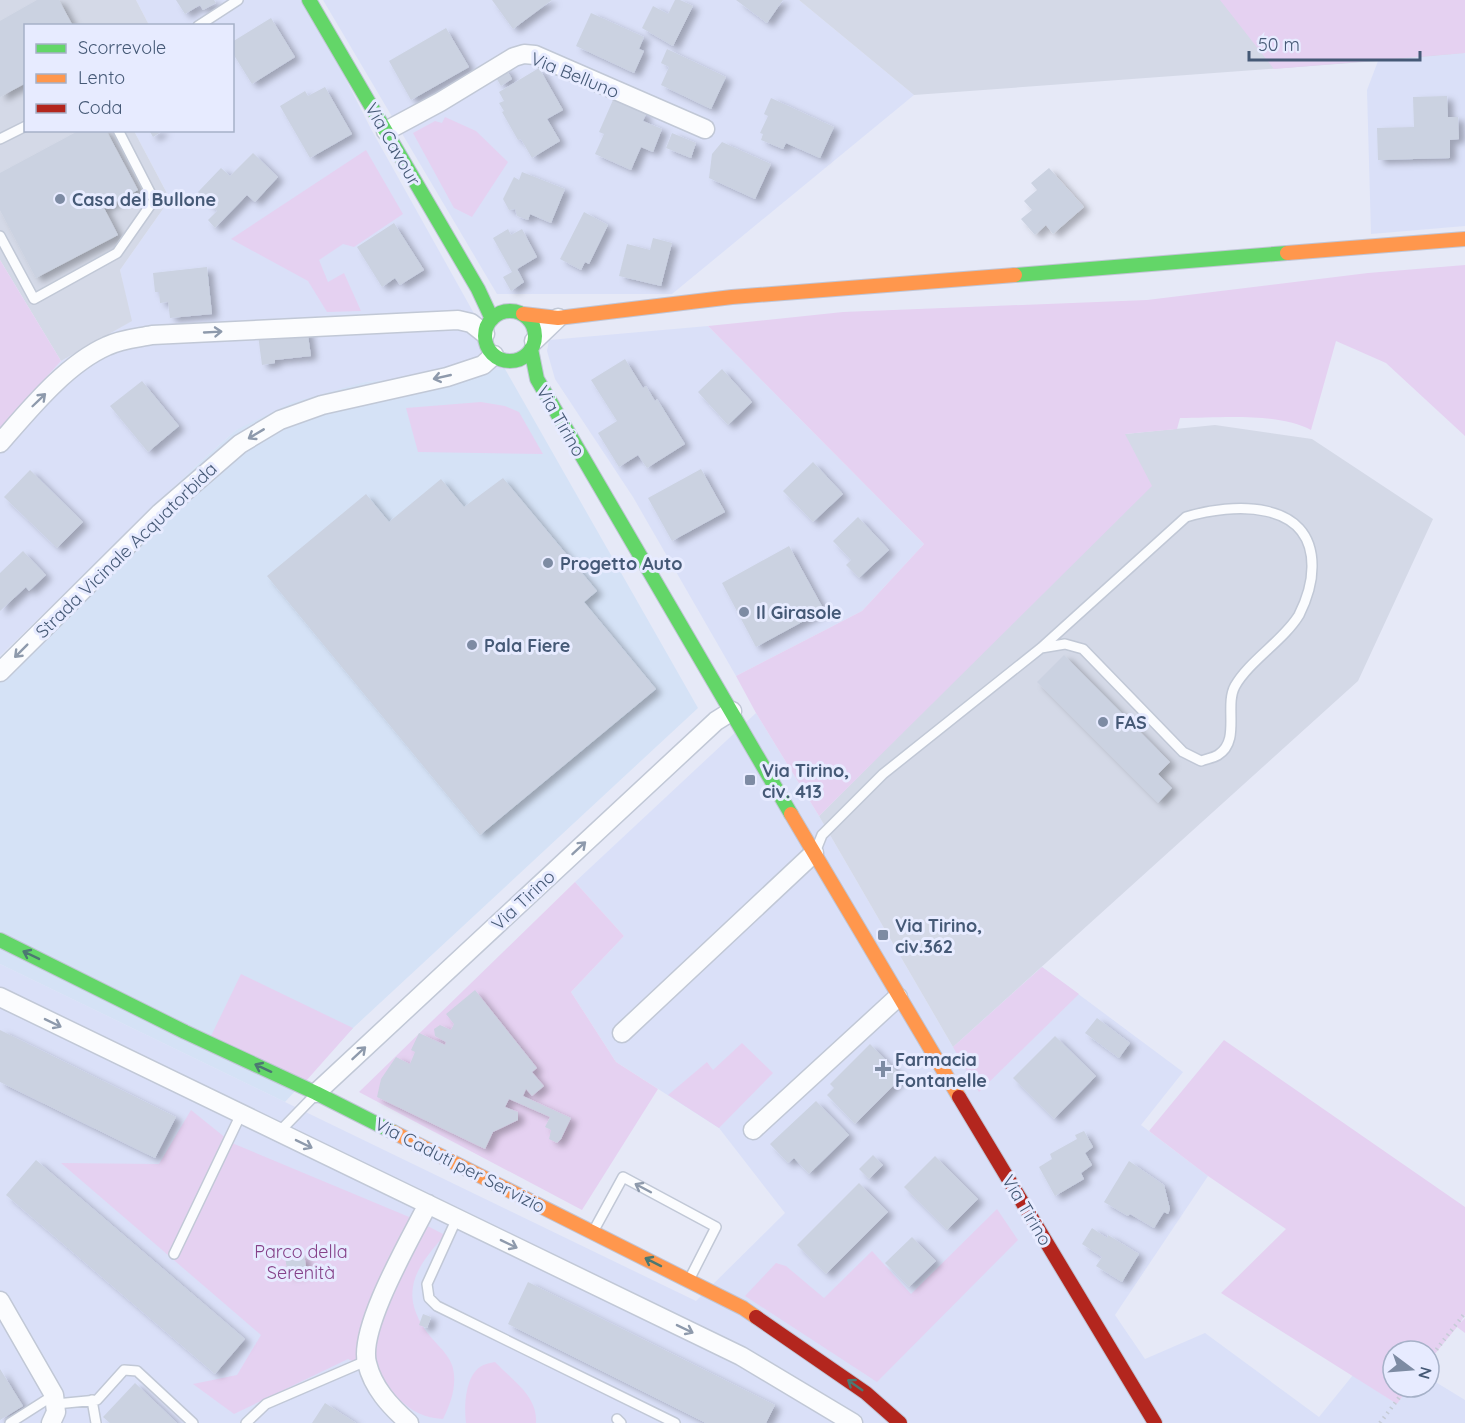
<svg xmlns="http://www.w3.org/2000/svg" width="1465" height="1423" viewBox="0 0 1465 1423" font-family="Quicksand,sans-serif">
	<defs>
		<filter id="shadow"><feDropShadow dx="6" dy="4" stdDeviation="3" flood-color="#0004"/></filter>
	</defs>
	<rect width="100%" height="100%" fill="#e6e9f7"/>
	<path fill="#dae0f8" d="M136 0H306L371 129 505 369 365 382 236 430 199 463 0 656V428L61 361 131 321 120 270 170 199 134 131 232 130V26L149 25Z
		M323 0H799L914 95 672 294H497Z
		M1465 53V226L1371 234 1367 90 1378 61Z
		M708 326 924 544 862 611 736 676 633 497 555 379 547 351 549 340Z
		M756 713 819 816 953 1047 1042 967 1183 1072 1141 1125 1208 1176 1115 1315 1145 1359 1205 1333 1319 1417 1353 1375 1397 1404 1409 1387H1429V1378L1465 1400V1423H0V964L696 1301 785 1213 719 1128 616 1062 571 992 624 936 575 882Z"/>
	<path fill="#d5e2f6" d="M505 369 698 708 353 1028 285 1102 0 964V657L199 463 236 430 291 403 365 382Z"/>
	<path fill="#d4d9e7" d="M0 0H136L149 25 26 26V130L134 131 170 199 120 270 132 321 61 361 0 260Z
		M799 0H1465V53L1378 61 914 95Z
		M1215 425 1312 439 1433 519 1358 681 953 1047 819 816 871 764 1125 434Z"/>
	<path fill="#e5d1f1" d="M1220 0H1465V53L1274 69Z
		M445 117 476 131 508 162 472 217 454 208 413 133 435 121 442 123Z
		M366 150 403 214 354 247 343 244 319 260 328 282 344 273 361 311 327 312 308 281 231 239Z
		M0 260 61 361 0 428Z
		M1465 265V436L1386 363 1336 341 1311 430C1278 412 1218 418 1180 418L1177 429 1125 434 1152 486 819 816 756 713 736 676 862 611 924 544 708 326 843 312 1147 300 1368 273Z
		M481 402 505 406 519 412 543 454 418 452 406 408Z
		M575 882 624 936 571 992 616 1062 658 1089 582 1210 359 1092Z
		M1042 967 1079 994 979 1092 953 1047Z
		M241 974 353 1028 306 1081 211 1036Z
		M1224 1040 1465 1207V1315L1460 1323 1465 1318V1333L1457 1327 1429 1361V1351H1393V1387H1409L1397 1404 1221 1293 1286 1229 1208 1176 1149 1131Z
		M742 1043 773 1073 719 1128 668 1095 707 1062 713 1070Z
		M191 1110 232 1143 414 1219 445 1235C418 1265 399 1290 424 1328 432 1341 447 1351 452 1365 458 1383 451 1403 443 1419 405 1417 396 1391 369 1371 363 1366 355 1363 348 1359L234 1414 193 1384 237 1375 261 1335 61 1163 159 1164Z
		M997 1209 1018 1240 877 1382 745 1296 776 1263 786 1266 824 1298 872 1251 911 1294Z
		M495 1362C512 1380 538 1396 536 1423H466C464 1407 465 1377 480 1367 484 1364 490 1363 495 1362Z"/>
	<path fill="#cbd2e1" filter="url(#shadow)" d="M37 0H59L73 26H26V83L0 97V21Z
		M176 0H214L216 3 203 10 200 5 185 14Z
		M492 0H552L513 29Z
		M675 0H680L693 6 673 46 642 28 653 6 668 14Z
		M736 0H783L767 23Z
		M591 13 644 37 639 49 644 51 634 73 576 46Z
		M271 18 295 57 252 84 232 52V42Z
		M446 28 469 67 411 100 389 61Z
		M667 49 726 77 711 109 661 85 669 67 661 63Z
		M505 67 512 79 501 86 494 74Z
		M539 68 563 110 547 119 560 141 532 158 521 139 518 140 502 112 504 111 499 103 504 101 499 92Z
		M325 87 352 134 310 158 280 106 305 91 308 96Z
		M1447 96 1448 117H1458L1459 139 1450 140V158L1378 160 1377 128 1414 127 1413 97Z
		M771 98 834 127 820 158 786 143 783 149 761 140 763 134 760 133 768 116 764 114Z
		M613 100 646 114 643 121 662 129 653 152 641 147 631 170 595 154 604 134 599 132Z
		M80 130H106L138 190 104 208 118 235 36 278 0 210V173Z
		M149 130H164L153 137Z
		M672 133 696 143 691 158 666 148Z
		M722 142 771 164 755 199 709 178 712 154Z
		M253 153 278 177 255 202 247 195 215 228 208 220 217 211 198 192 221 168 230 176Z
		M1049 168 1084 207 1053 234 1046 225 1035 235 1021 219 1032 210 1024 201 1037 190 1031 183Z
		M522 172 565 189 551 223 530 214 528 220 517 216 515 209 509 210 503 199 514 177 519 180Z
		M584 212 608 225 589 264 585 262 581 270 560 259Z
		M394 223 424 270 400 285 395 278 382 287 357 247Z
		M508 229 511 235 522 229 537 257 517 269 524 282 511 291 503 277 512 272 493 238Z
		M653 238 672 243 661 286 619 276 627 244 650 250Z
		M207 267 212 314 170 318 168 302 160 303 159 292H155L153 273Z
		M307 329 311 356 275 360V363L262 365 258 335Z
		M625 359 643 388 646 386 655 401 657 399 685 444 647 468 638 455 619 467 598 433 617 421 591 380Z
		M722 369 752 402 728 425 698 392Z
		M142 381 179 426 148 452 110 406Z
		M813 462 843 494 813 522 783 491Z
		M701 469 725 512 672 541 648 498Z
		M30 470 83 522 57 548 4 497Z
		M503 478 597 591 584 602 656 689 480 835 267 576 366 494 389 522 441 479 464 507Z
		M858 517 889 550 859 578 846 565 851 560 833 541Z
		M789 546 824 610 756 647 722 583Z
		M23 551 46 575 29 591 26 587 0 611V573Z
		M1064 655 1170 762 1158 774 1172 788 1158 803 1037 682Z
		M475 990 537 1068 532 1072 544 1086 532 1096 526 1089 523 1096 571 1118 561 1139 557 1143 549 1139 551 1130 545 1127 550 1117 509 1099 505 1107 518 1112V1120L493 1132 485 1149 377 1097 381 1079 396 1057 410 1064 415 1052 411 1050 419 1033 445 1045 446 1042 435 1036 434 1029 440 1025 451 1030 454 1024 446 1014Z
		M1097 1018 1130 1043 1119 1058 1085 1033Z
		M0 1030 176 1117 155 1158 0 1082Z
		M1055 1036 1096 1076 1054 1119 1013 1078Z
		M870 1044 902 1077 855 1124 827 1095 834 1088 830 1084Z
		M816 1101 849 1135 809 1174 794 1158 788 1163 770 1144Z
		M1084 1131 1093 1147 1085 1153 1092 1165 1081 1173 1084 1179 1055 1196 1039 1167 1052 1159 1050 1154 1077 1139 1075 1135Z
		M873 1155 883 1165 869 1179 859 1169Z
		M935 1156 978 1199 947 1230 904 1187Z
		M36 1160 245 1339 215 1374 6 1195Z
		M1129 1161 1164 1185 1170 1209 1168 1214 1164 1212 1154 1228 1130 1214 1128 1216 1104 1202Z
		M859 1183 888 1212 826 1274 797 1245Z
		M1092 1228 1107 1238 1108 1235 1139 1254 1122 1282 1096 1266 1102 1257 1082 1244Z
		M912 1237 936 1261 909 1287 885 1263Z
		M304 1254 307 1272 288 1275 285 1257Z
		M528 1282 775 1405 766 1423H706L508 1324Z
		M423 1314 431 1317 427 1328 419 1325Z
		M0 1369 23 1406 0 1420Z
		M135 1383 177 1423H110L103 1417Z
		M325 1403 356 1423H312Z"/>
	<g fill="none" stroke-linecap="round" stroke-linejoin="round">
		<defs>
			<path id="lane" d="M198 26 238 0
				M0 139 26 126
				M0 236 34 299 117 253 154 200 118 130
				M816 850 822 835 883 774 1041 648 1186 517C1232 503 1313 499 1312 567 1312 584 1307 599 1299 615 1284 640 1249 661 1235 686 1224 706 1241 741 1218 755 1213 758 1206 759 1201 761L1183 752 1083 649 1065 644 1041 648
				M279 1132 315 1095
				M457 1218 427 1284 429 1298 437 1306 675 1423
				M594 1230 623 1177 716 1227 690 1278
				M174 1254 241 1114
				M92 1400 96 1423
				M56 1404 97 1400 124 1370 137 1371 193 1423
				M617 1419 621 1423
				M10 1423 54 1395
				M246 1423 266 1404 366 1361"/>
			<path id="street" d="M386 131 440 102 514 57 524 54 535 55 705 129
				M534 341 558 318
				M0 443C29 410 66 364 107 346 121 339 137 338 152 335L458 320 471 323 485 334
				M0 672 160 513 240 444 280 420 322 405 447 377 483 365 494 355
				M0 997 741 1356 853 1423
				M622 1033 814 853
				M316 1093 716 721 732 711
				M753 1130 898 997
				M0 1301 54 1395 56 1412 51 1423
				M409 1423C390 1406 373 1388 367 1363 358 1328 411 1238 428 1204"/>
			<path id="fast" d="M309 0 478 289 492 319
				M1015 275 1287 253
				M485 336a25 25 0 1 1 50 0a25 25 0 1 1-50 0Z
				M531 349 537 379 791 814
				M0 940 185 1032 316 1093 393 1132"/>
			<path id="slow" d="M1287 253 1465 239
				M523 314 558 318 732 297 1015 275
				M791 814 959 1097
				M393 1132 743 1308 756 1317"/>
			<path id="jam" d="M959 1097 1155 1423
				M756 1317 866 1393 900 1423"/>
		</defs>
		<use href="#lane" stroke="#c1c8d6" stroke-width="12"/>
		<use href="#street" stroke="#c1c8d6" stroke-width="21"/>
		<use href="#fast" stroke="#c0c5d5" stroke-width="16"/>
		<use href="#slow" stroke="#c0c5d5" stroke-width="16"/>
		<use href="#jam" stroke="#c0c5d5" stroke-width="16"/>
		<path stroke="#c5cbd6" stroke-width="4" stroke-dasharray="1.5 4.5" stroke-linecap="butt" d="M1429 1359 1465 1313
			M1380 1423 1407 1387"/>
		<use href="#lane" stroke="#fbfcfe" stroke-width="9"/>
		<use href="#street" stroke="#fbfcfe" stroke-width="18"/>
		<use href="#fast" stroke="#63d668" stroke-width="14"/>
		<use href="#slow" stroke="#ff974d" stroke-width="14"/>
		<use href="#jam" stroke="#b3261e" stroke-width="14"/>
	</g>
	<defs><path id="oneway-shaft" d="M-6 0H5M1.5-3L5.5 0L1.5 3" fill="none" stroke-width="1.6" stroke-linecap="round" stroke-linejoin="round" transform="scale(1.5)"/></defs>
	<g stroke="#8e9aac">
		<use href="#oneway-shaft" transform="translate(213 332) rotate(-3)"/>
		<use href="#oneway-shaft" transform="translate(442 377) rotate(167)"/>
		<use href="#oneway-shaft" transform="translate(39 400) rotate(-44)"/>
		<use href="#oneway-shaft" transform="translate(256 434) rotate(149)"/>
		<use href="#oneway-shaft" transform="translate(21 651) rotate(135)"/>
		<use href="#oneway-shaft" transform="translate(579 848) rotate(-43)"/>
		<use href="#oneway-shaft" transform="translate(53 1023) rotate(26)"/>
		<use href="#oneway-shaft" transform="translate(359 1053) rotate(-43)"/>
		<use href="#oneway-shaft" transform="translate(304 1144) rotate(26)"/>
		<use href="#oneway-shaft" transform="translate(643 1188) rotate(-152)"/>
		<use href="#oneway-shaft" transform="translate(509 1244) rotate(26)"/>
		<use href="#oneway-shaft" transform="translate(685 1329) rotate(26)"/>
	</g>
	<g stroke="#4c7872">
		<use href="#oneway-shaft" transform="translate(31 955) rotate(-154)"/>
		<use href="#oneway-shaft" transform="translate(263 1068) rotate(-155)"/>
		<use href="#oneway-shaft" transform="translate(653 1262) rotate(-153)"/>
		<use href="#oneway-shaft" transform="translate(855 1385) rotate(-145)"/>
	</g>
	<g fill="#7d8ba3" stroke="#e7ebff" stroke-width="2">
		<circle cx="60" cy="199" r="6"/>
		<circle cx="548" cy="563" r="6"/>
		<circle cx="744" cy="612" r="6"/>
		<circle cx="472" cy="645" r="6"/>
		<circle cx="1103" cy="722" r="6"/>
		<rect x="744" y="774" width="12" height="12" rx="3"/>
		<rect x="877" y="929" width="12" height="12" rx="3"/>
		<path d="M880 1060h6v6h6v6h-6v6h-6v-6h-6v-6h6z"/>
	</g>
	<g text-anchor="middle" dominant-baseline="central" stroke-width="6" stroke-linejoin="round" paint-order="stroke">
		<g font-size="18" fill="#455976" stroke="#e7ebff">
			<text transform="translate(575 75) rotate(22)">Via Belluno</text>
			<text transform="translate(393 144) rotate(60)">Via Cavour</text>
			<text transform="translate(561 421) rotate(60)">Via Tirino</text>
			<text transform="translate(126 550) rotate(-44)">Strada Vicinale Acquatorbida</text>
			<text transform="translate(523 900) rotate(-43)">Via Tirino</text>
			<text transform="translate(460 1165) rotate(27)">Via Caduti per Servizio</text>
			<text transform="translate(1027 1210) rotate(59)">Via Tirino</text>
		</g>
		<g font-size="18" font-weight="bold" fill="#455976" stroke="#e7ebff" text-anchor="start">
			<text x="72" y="199">Casa del Bullone</text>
			<text x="560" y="563">Progetto Auto</text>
			<text x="756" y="612">Il Girasole</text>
			<text x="484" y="645">Pala Fiere</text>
			<text x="1115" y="722">FAS</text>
			<text x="762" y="770">Via Tirino,<tspan x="762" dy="21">civ. 413</tspan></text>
			<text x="895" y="925">Via Tirino,<tspan x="895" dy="21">civ.362</tspan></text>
			<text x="895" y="1059">Farmacia<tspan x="895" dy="21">Fontanelle</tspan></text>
		</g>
		<g font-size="18" fill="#854189" stroke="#e7ebff">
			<text x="301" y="1251">Parco della<tspan x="301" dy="21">Serenità</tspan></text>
		</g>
	</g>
	<rect x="24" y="24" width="210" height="108" fill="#e7ebff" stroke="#a6b1c8" stroke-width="1.5"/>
	<rect x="36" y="44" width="30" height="9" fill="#63d668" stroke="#a6b1c8" stroke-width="1.5"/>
	<text x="78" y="54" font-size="18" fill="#455976">Scorrevole</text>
	<rect x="36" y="74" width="30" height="9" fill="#ff974d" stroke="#a6b1c8" stroke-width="1.5"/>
	<text x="78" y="84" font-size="18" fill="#455976">Lento</text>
	<rect x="36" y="104" width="30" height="9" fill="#b3261e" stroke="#a6b1c8" stroke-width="1.5"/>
	<text x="78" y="114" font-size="18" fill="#455976">Coda</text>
	<g transform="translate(1411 1369) rotate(106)"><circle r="28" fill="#e7ebff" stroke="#a6b1c8" stroke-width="1.5"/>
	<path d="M0-4.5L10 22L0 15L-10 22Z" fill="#7d8ba3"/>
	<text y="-9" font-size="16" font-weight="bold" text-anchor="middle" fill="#455976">N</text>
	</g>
	<path d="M1249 51v9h171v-9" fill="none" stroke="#455976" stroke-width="3"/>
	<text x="1258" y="51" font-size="18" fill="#455976" stroke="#e7ebff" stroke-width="4.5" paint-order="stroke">50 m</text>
</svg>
